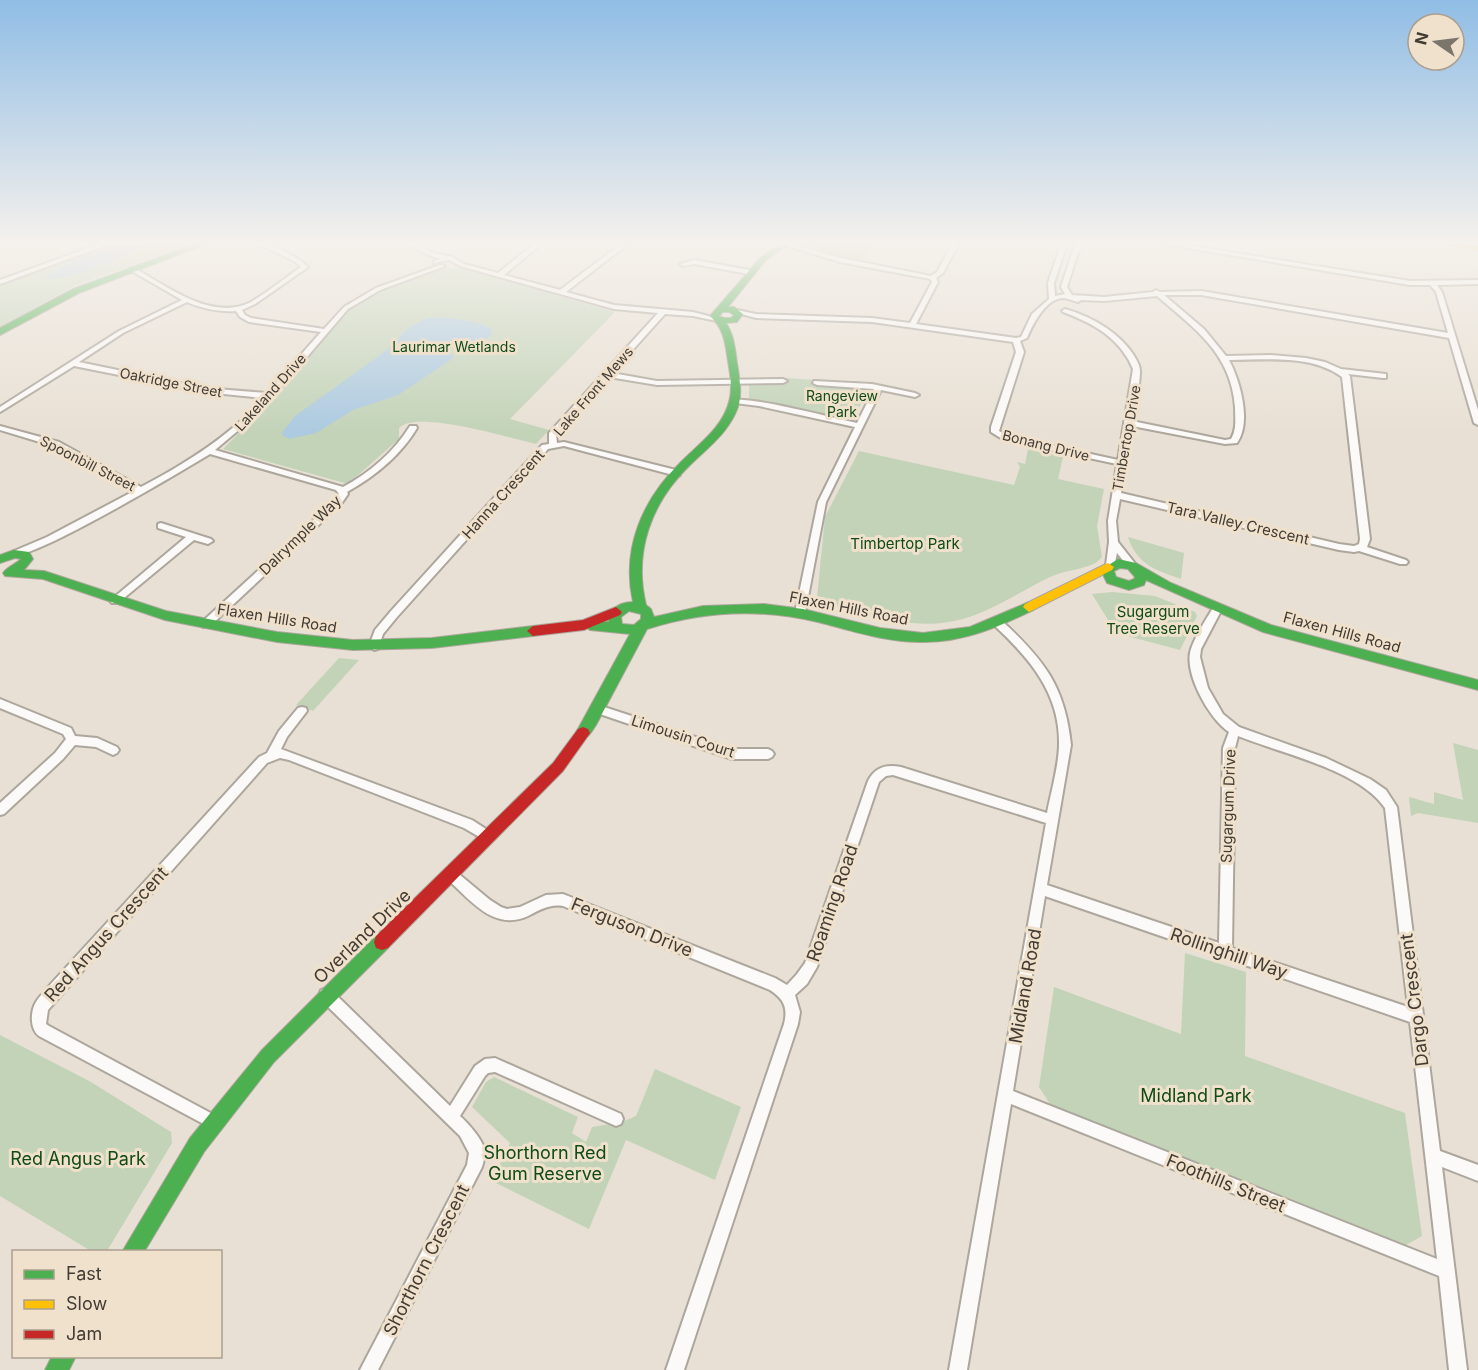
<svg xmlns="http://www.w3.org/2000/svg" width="1478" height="1370" viewBox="0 0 1478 1370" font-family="Inter,sans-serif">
	<rect width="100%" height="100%" fill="#e8e0d4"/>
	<path fill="#c2d3b8" d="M120 241H200L74 286 0 327V285Z
		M799 241H874L861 261 834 255Z
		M444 268H461L615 312 510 419 549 430 536 444C510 438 416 409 399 428V439L348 484 223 449 273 399 353 306 386 288Z
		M786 378 815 380V385L865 388 869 391 851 421 749 399V382L784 383Z
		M1028 449 1063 457 1058 479 1104 489 1097 526 1102 557 1097 562C1083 570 1065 570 1050 577 1021 591 994 610 963 619 916 632 869 615 824 603L817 598 825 517 859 451 1014 485 1020 467 1017 462 1025 464Z
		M1128 537 1184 553 1181 579C1156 570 1137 565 1128 537Z
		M1112 592 1155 596 1195 612 1197 616 1180 650 1116 633 1092 594Z
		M339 658 359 660 313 711 296 705Z
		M1453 743 1478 750V823L1418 813 1411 816 1409 797 1434 804V792L1463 800Z
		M1185 953 1246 972 1245 1056 1405 1113 1422 1236 1406 1245 1050 1104 1039 1087 1054 987 1181 1034Z
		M0 1035 91 1082 171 1132 172 1143 107 1251H91L0 1196Z
		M655 1069 741 1107 715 1180 626 1140 589 1229 492 1181 510 1143 472 1107 486 1082 494 1077 578 1117 572 1133 586 1142 592 1127 622 1122 636 1116Z"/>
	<path fill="#accae0" d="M141 241H159C136 251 67 282 46 279 58 259 118 247 141 241Z
		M428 318C443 317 481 320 492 330L491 336C469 350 449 341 425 343L453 355 452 359 398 395 353 410 316 433 289 439 281 434 295 416 383 353 411 326Z"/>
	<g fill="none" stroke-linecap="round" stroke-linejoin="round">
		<defs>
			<path id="street" d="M108 241H117L0 284V280Z
				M252 241C267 241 297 256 308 267L255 304 242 310 245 315 251 318 324 329 344 307 376 288 440 265 445 266 380 290 348 309 260 412 215 450 343 487C369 473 394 452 410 426H416L417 428C401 455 374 477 347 492L348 494 341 504 209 627H203L201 624 203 621 335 500 339 494 336 490 210 454C182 471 36 558 14 555L12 553 14 551 47 537 134 491 53 446 0 430V426L59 442 141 487C185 464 230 436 264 398L204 392 74 366 0 412V407L119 331 182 300 130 270V268H134C167 286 212 322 251 302 268 292 285 278 301 267L296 262ZM187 302C203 309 219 312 236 311L240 317 249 322 321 332 267 393 204 388 79 362 123 333Z
				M402 241H410L433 253 452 257 464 264 498 273 538 241H545L504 275 560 290 625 241H632L566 292 614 305 693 312 720 319 717 321 693 316 665 314 612 373 657 381 783 379 787 381 783 383 657 385 609 377 556 435 557 443 564 442 680 471V475L677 476 564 446 548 449 397 617 383 634 378 649 374 650 369 646 375 630 391 611 542 445 549 444V433L658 313 614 309 460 266 449 260 434 263V261L441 259 429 255Z
				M954 241H960L943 273 936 278 938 282 916 324 1016 338 1021 337 1032 314 1049 299 1048 283 1062 241H1068L1054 283 1055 296 1065 294 1061 287 1076 241H1082L1067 287 1072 295 1104 297 1153 292 1156 290 1160 292 1201 291 1448 333 1436 292 1430 285H1410L1146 241H1161L1410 281 1478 280V284L1437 285 1442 292 1478 410V425L1474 423 1449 338 1201 295H1164L1204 329 1226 356 1271 355 1306 358 1325 362 1341 369 1386 374V378H1383L1348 374 1350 376 1370 539 1367 547 1406 560 1408 562 1406 564H1400L1359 551 1354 552 1339 550 1120 499 1116 521 1118 542 1137 566 1132 569 1129 568 1117 553 1114 567H1108L1106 565 1109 542 1108 521 1117 464 1004 440 991 432V427L1016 352 1013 342 872 322 756 318 734 312 737 310 756 314 872 318 910 323 932 282 930 279 840 262 781 244 784 242 841 258 931 276 937 272ZM1157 296C1195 329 1231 353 1235 407 1235 418 1237 429 1231 439L1225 440 1132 421C1135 405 1140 387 1140 371 1140 365 1136 359 1133 354 1117 331 1092 317 1065 309L1062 311 1063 312C1093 323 1120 338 1133 369L1118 460 1009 436 999 431 1024 352 1020 341 1027 338C1033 324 1045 299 1063 298 1068 298 1073 301 1078 302L1081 300 1104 301ZM1229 360C1266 360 1311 354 1342 377L1360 539 1359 544 1354 546 1339 544 1121 493 1132 426 1225 444 1237 443C1252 422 1240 381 1229 360Z
				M694 260 749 270 752 272 749 274 694 264 683 266 680 264Z
				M814 381 872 384 915 393 919 395 915 397 881 390 826 502 805 613 800 617 795 613 818 502 855 427 759 406 735 403 731 401C743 394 837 419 857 423L874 389 817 385 813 383Z
				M161 523 211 539 213 541 208 544 194 540 118 603H112L110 601 112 599 186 537 158 528V524Z
				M1217 605 1222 609 1201 649 1200 657 1208 688 1223 714 1239 727 1326 758 1370 779 1386 790 1397 807 1440 1151 1478 1165V1181L1442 1167 1467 1370H1449L1439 1276 1011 1104 967 1370H949L1046 823 893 775 886 776 879 782 817 967 807 984 795 995 800 1012 798 1024 684 1370H666L784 1024C788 1008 784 999 770 990L563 906C549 904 540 910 528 916 493 932 470 899 446 878L444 874 446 870 450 868 454 870 490 900 501 907 507 909 520 907 546 895 563 894 775 978 787 985 797 974 805 963 868 781C875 767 886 764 901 767L1047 813C1051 792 1059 765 1059 744 1060 693 1029 658 995 626L993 623 995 620H1001C1044 660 1065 686 1071 745L1047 885 1219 943 1223 748 1229 732C1209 719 1183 672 1191 649 1196 634 1206 620 1214 606ZM1238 736C1282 754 1358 769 1385 808L1408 1007 1232 948 1235 748ZM1045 896 1410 1022 1437 1259 1013 1091Z
				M0 699 71 728 75 736 97 738 117 747 119 750 117 753 113 755 96 747 75 745 63 759 4 814 0 815V803L55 753 66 739 63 734 0 708Z
				M598 705 732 749H768L772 751 774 754 772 757 768 759H732L594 712 593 709 594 706Z
				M302 707 306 708 307 711 287 737 281 749 472 820 492 833 494 837 492 841 488 842 464 828 289 760 280 758 267 763 48 1010 46 1024 49 1026 218 1117 220 1122 218 1127 213 1129 39 1036C30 1029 30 1012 36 1002 39 997 45 991 49 986L259 757 267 753 279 731 298 708Z
				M326 988 331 990 450 1106 475 1066 485 1059 495 1058 621 1114 623 1119 621 1124 616 1126 495 1072 488 1073 485 1076 460 1116C468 1123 484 1141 485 1152 485 1157 483 1163 482 1167L378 1370H360L467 1165 469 1153 460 1136 321 1000 319 995 321 990Z"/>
			<path id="fast" d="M203 241H214L79 293 0 335V328L73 289Z
				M782 243 786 245 785 247 766 260 728 307H734L743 314 737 322 726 323C734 335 735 349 737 363 739 376 742 390 739 404 731 430 710 446 691 464 651 502 633 552 646 605L651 609 654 617 703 606 764 604 803 609 880 628 923 633 970 627 1029 602 1035 607 1033 610C999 627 964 642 925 642 888 643 853 631 818 622 759 608 703 611 647 629L596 725C591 732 588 741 578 737L576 733 578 729 630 634 590 630 584 625 590 620 609 622 608 616C613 607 622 602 633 602 621 548 643 499 681 462 700 443 722 428 729 402 733 388 730 374 728 361 725 342 724 329 710 316L761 257ZM723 312H729L734 315 731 318H724L719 316ZM629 611 641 614V619L634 625 622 624 621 617Z
				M14 550 29 552 33 559 24 570 44 571 166 611 277 632 353 640 432 638 533 626 539 631 533 636 432 648 353 650 277 642 165 620 43 579 5 576 3 573C7 567 16 564 21 559L15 558 0 563V555Z
				M1118 559 1136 563 1171 583 1271 625 1478 680V690L1263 632 1146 580 1144 585 1129 590 1107 583 1101 570ZM1120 568 1128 569 1135 577 1134 579 1129 581 1116 577 1114 571Z
				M382 934 388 936 390 942 388 948 274 1062 204 1152 144 1252H122L190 1138 262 1050 376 936Z
				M52 1356H76L69 1370H45Z"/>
			<path id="slow" d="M1429 241H1449L1478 246V250Z
				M1108 563 1114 567 1112 570 1033 610 1029 612 1023 607 1025 604Z"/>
			<path id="jam" d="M616 607 622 612 620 615 584 630 533 636 527 631 533 626 583 620Z
				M583 727 588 729 590 733 563 771 388 948 382 950 376 948 374 942 376 936 553 763 578 729Z"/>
		</defs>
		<use href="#street" stroke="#aca69c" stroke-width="4"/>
		<use href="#fast" stroke="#aca69c" stroke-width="2"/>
		<use href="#slow" stroke="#aca69c" stroke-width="2"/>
		<use href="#jam" stroke="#aca69c" stroke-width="2"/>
		<use href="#street" fill="#fcfaf9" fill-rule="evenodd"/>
		<use href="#fast" fill="#4caf50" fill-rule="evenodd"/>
		<use href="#slow" fill="#ffc107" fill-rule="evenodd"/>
		<use href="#jam" fill="#c62828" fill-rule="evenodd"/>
	</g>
	<linearGradient id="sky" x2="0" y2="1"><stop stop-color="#90bde5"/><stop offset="0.56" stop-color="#f5f1ec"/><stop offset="1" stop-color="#f5f1ec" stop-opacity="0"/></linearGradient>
	<rect width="1478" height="433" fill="url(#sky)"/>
	<g text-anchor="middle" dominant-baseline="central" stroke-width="6" stroke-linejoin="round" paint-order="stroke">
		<g font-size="14" fill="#104b16" stroke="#f0e1cc">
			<text x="454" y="346">Laurimar Wetlands</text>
			<text x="842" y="395">Rangeview<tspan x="842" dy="16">Park</tspan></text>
		</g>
		<g font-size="14" fill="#423c34" stroke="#f0e1cc">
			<text transform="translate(171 382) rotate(11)">Oakridge Street</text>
			<text transform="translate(593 391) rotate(-49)">Lake Front Mews</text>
			<text transform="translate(270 392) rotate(-48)">Lakeland Drive</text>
			<text transform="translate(1126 438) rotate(-80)">Timbertop Drive</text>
			<text transform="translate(1046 445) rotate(14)">Bonang Drive</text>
			<text transform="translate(88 463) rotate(27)">Spoonbill Street</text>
		</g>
		<g font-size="15" fill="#423c34" stroke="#f0e1cc">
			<text transform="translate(503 494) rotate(-48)">Hanna Crescent</text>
			<text transform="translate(1238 523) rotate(13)">Tara Valley Crescent</text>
			<text transform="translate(300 535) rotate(-44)">Dalrymple Way</text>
			<text transform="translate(849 608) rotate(11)">Flaxen Hills Road</text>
			<text transform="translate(277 618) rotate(9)">Flaxen Hills Road</text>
			<text transform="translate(1342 632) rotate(15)">Flaxen Hills Road</text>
			<text transform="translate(683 736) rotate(18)">Limousin Court</text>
			<text transform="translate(1228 806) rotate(-88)">Sugargum Drive</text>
		</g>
		<g font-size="15" fill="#104b16" stroke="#f0e1cc">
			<text x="905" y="543">Timbertop Park</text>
			<text x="1153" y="611">Sugargum<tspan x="1153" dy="17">Tree Reserve</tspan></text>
		</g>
		<g font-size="18" fill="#423c34" stroke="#f0e1cc">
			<text transform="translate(832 903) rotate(-71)">Roaming Road</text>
			<text transform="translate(632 927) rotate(22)">Ferguson Drive</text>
			<text transform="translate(106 934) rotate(-48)">Red Angus Crescent</text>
			<text transform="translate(362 936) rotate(-44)">Overland Drive</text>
			<text transform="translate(1229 953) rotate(19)">Rollinghill Way</text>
			<text transform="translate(1025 986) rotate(-80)">Midland Road</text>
			<text transform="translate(1414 1000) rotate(-97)">Dargo Crescent</text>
			<text transform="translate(1226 1183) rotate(22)">Foothills Street</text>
			<text transform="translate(426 1260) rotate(-63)">Shorthorn Crescent</text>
		</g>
		<g font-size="18" fill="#104b16" stroke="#f0e1cc">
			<text x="1196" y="1095">Midland Park</text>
			<text x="545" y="1152">Shorthorn Red<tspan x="545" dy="21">Gum Reserve</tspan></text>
			<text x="78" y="1158">Red Angus Park</text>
		</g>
	</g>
	<rect x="12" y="1250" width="210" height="108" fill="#f0e1cc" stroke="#aa9f8f" stroke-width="1.5"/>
	<rect x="24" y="1270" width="30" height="9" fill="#4caf50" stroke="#aa9f8f" stroke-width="1.5"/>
	<text x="66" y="1280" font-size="18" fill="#423c34">Fast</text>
	<rect x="24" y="1300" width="30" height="9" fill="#ffc107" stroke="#aa9f8f" stroke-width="1.5"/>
	<text x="66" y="1310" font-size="18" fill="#423c34">Slow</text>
	<rect x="24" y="1330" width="30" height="9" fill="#c62828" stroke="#aa9f8f" stroke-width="1.5"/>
	<text x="66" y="1340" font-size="18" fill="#423c34">Jam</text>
	<g transform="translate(1436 42) rotate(284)"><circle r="28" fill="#f0e1cc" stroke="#aa9f8f" stroke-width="1.5"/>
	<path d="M0-4.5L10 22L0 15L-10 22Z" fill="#7c756c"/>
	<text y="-9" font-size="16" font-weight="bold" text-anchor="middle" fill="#423c34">N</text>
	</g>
</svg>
